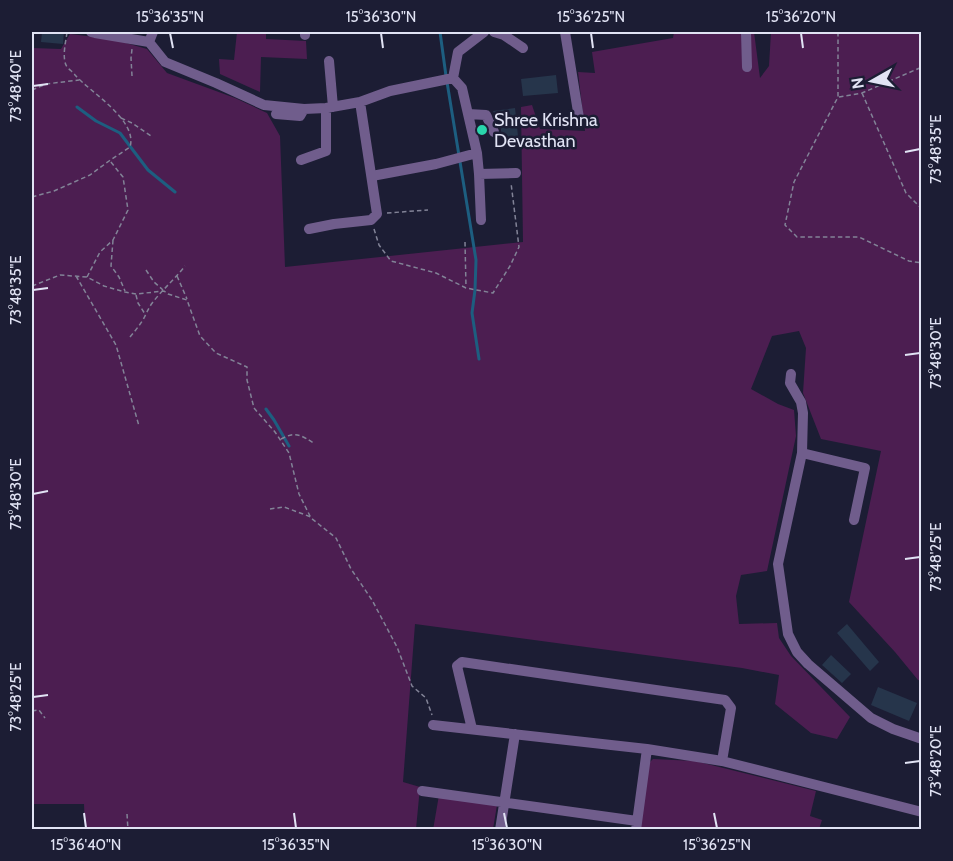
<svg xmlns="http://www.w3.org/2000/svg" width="953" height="861" viewBox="0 0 953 861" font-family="Cabin,sans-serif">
	<rect width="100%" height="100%" fill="#1c1d34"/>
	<path fill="#4c1e51" d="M237 32H266V39L306 41 307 59 261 57 260 92 220 74 219 59 234 60Z
		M674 32H754L760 78 769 66 771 32H921V681L918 680 895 652 849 602 881 451 821 439 803 393 806 348 799 331 772 336 751 389 778 404 794 410 796 436 767 571 741 575 736 596 739 624 777 623 779 638 791 656 850 717 837 739 811 733 775 704 779 675 742 668 415 624 403 782 420 787 416 829H85L84 804H32V48L61 49 70 34 112 39 147 49 167 73 235 98 267 113 280 136 285 267 523 242 521 107 532 105 540 129 585 131 578 72 595 73 592 52 673 38Z
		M653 759 695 761 816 791 810 816 822 820 819 829 640 830 649 763Z
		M439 795 497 805 493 829 433 830Z"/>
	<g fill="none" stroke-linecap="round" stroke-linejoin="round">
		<path stroke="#1d5e80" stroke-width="3" d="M440 32 446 76
			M447 82 476 260 475 290 472 313 479 359
			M77 107 96 121 120 133 148 170 175 192
			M266 409 274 420 289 446"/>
	</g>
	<path fill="#26354b" d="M42 32H64L63 44 41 42Z
		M556 75 558 93 523 96 521 79Z
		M515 108 518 136 498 138 501 133V129L493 111Z
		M847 624 879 662 870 671 837 633Z
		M831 655 851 674 842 683 822 665Z
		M878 687 917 703 909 721 871 705Z"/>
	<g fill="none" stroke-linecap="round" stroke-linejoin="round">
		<path stroke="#828397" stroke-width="1.5" stroke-dasharray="4.5 3" stroke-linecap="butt" d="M838 32V97L794 182 785 225 797 237H859L909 261 922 263
			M920 32 922 36
			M132 76 131 58 132 49
			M32 90 46 84 79 80
			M862 93 906 193 922 209
			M839 97 862 93 922 67
			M121 118 132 123 151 136
			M32 197 54 191 90 175 109 161 130 147C138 120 91 93 75 75 73 72 67 68 66 65 62 56 66 41 67 32
			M387 213 428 210
			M374 229 379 245 391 261 436 273 466 288 493 293 510 266 519 247 511 183
			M113 240 111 266 119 277 125 291
			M465 242 466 287
			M146 270 154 282 163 290
			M76 276 116 345 139 426
			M177 276 187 299
			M87 277 100 252 113 240 128 210 123 177 110 161
			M32 286 60 275 87 277 104 286 125 292 136 294 164 291 168 294 187 300 200 336 216 353 247 367V380L254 408 275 432 289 453 299 494 311 518 336 538 351 569 372 600 397 647 412 686 426 698 432 715
			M136 295 138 303 145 314
			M130 337C135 331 140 325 144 318 147 312 149 307 153 302 163 289 175 279 185 266
			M281 439C296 431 301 435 315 444
			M270 509 284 507 311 517
			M32 711 39 710 45 718
			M127 814 128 830"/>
		<path stroke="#705d8c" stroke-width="10" d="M91 32 95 33 149 42
			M153 32 149 42 165 62 216 83 264 105 304 109 326 108 360 102 390 91 453 78 458 52 484 32
			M305 32V35
			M494 32 504 35 523 48
			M565 32 579 118
			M746 32 747 67
			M329 61 333 107
			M453 78 462 88 477 153 479 174 516 173
			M276 114 300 116 304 109
			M468 114 486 115 494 132
			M301 160 326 151V108
			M479 174 481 220
			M372 176 436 164 477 153
			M309 229 334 224 371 220 377 214 360 102
			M791 374 790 383 801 402 803 413 802 453 778 564 788 634 797 652 808 664 871 718 893 729 922 739
			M802 453 865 468 854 520
			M433 725 647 749 722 761 922 812
			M472 729 457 666 462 662 725 700 731 708 722 761
			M422 791 637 821
			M500 830 515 734
			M636 830 647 749"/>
	</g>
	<path fill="none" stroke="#e1e3f4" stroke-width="2" d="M170 33 173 48M381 33 383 48M591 33 593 48M801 33 803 48M33 86 48 84M905 152 920 149M33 290 48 288M905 355 920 353M33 494 48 491M905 559 920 557M33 697 48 695M905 763 920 761M84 813 86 828M294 813 296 828M504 813 507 828M714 813 717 828"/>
	<circle fill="#2ad5ac" stroke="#1c1d34" stroke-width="2" cx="482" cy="130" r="6"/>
	<g text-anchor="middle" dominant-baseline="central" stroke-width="5" stroke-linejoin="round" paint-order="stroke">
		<g font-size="18" fill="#e1e3f4" stroke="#1c1d34" text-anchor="start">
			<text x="494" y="120">Shree Krishna<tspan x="494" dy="21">Devasthan</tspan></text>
		</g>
	</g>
	<rect width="953" height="861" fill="none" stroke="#1c1d34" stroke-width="66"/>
	<g transform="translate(872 81) rotate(261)" stroke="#1c1d34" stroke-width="4.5" paint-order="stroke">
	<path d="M0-4.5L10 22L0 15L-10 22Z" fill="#e1e3f4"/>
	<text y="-9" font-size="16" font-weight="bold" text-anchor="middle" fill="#e1e3f4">N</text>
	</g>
	<rect x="33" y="33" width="887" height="795" fill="none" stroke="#e1e3f4" stroke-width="2"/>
	<g font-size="15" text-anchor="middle" fill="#e1e3f4">
		<text x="170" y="22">15°36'35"N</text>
		<text x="381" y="22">15°36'30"N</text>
		<text x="591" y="22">15°36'25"N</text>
		<text x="801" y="22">15°36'20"N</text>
		<text transform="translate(16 86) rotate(-90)" y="5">73°48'40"E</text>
		<text transform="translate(936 149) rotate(-90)" y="5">73°48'35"E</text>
		<text transform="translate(16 290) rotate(-90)" y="5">73°48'35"E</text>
		<text transform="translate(936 353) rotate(-90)" y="5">73°48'30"E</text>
		<text transform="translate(16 494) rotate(-90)" y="5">73°48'30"E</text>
		<text transform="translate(936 557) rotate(-90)" y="5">73°48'25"E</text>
		<text transform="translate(16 697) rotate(-90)" y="5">73°48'25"E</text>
		<text transform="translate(936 761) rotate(-90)" y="5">73°48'20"E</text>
		<text x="86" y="850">15°36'40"N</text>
		<text x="296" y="850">15°36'35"N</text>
		<text x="507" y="850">15°36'30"N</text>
		<text x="717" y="850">15°36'25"N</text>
	</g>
</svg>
